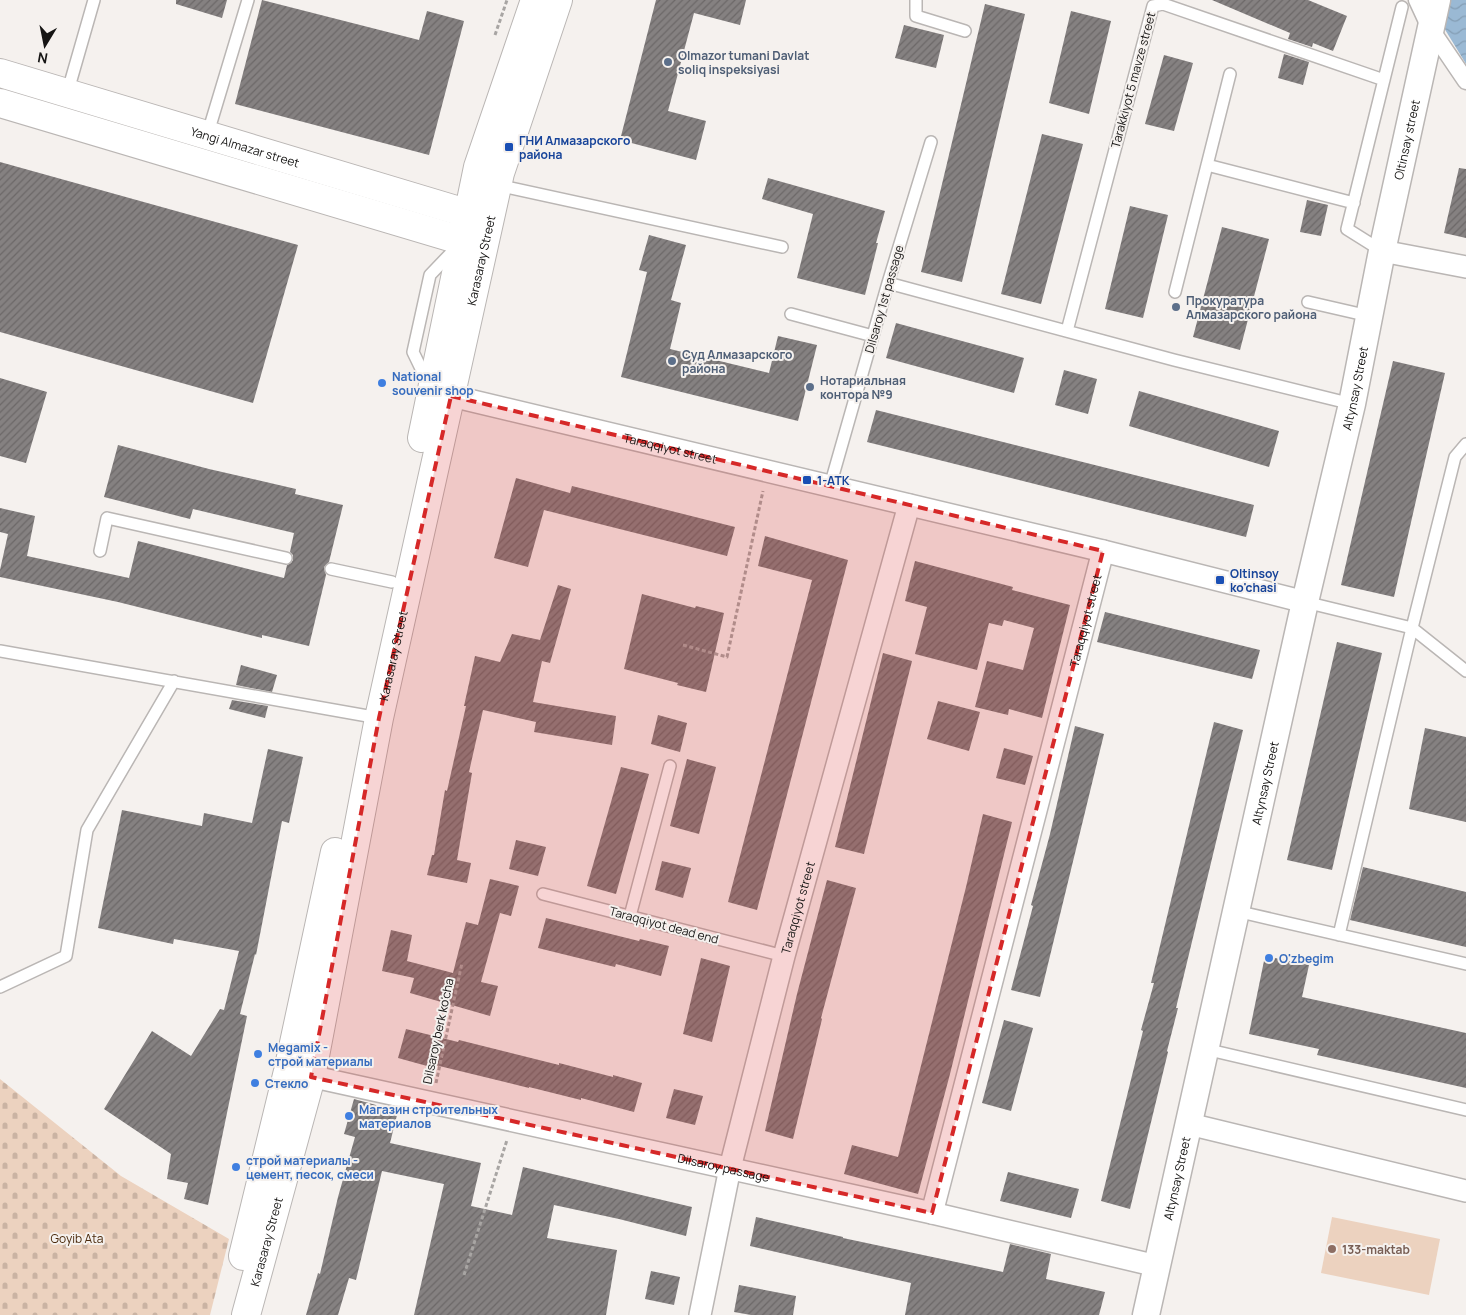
<svg xmlns="http://www.w3.org/2000/svg" width="1466" height="1315" viewBox="0 0 1466 1315" font-family="Manrope,sans-serif">
	<defs>
		<pattern id="cemetery-stones" width="16" height="16" patternUnits="userSpaceOnUse" patternTransform="scale(1.25)"><rect width="16" height="16" fill="#ecd2bf"/><path d="M2 7V4a2 2 0 0 1 4 0v3zM10 15v-3a2 2 0 0 1 4 0v3z" fill="#cab3a3"/></pattern>
		<pattern id="water-waves" width="16" height="10" patternUnits="userSpaceOnUse" patternTransform="scale(1.25)"><rect width="16" height="10" fill="#9ab9d4"/><path d="M0 5q4-4 8 0t8 0" fill="none" stroke="#849eb5"/></pattern>
		<pattern id="building-hatch" width="6" height="6" patternUnits="userSpaceOnUse" patternTransform="scale(1.25)"><rect width="6" height="6" fill="#858181"/><path d="M-1 1l2-2M0 6l6-6M5 7l2-2" fill="none" stroke="#6c6868"/></pattern>
	</defs>
	<rect width="100%" height="100%" fill="#f5f1ee"/>
	<path fill="url(#cemetery-stones)" d="M0 1079 121 1176 229 1239 210 1315H0Z"/>
	<path fill="#ecd2bf" d="M1332 1217 1440 1239 1429 1295 1321 1273Z"/>
	<path fill="url(#water-waves)" d="M1427 0H1466V64Z"/>
	<path fill="url(#building-hatch)" d="M176 0H227L222 18 176 4Z
		M262 0 419 40 427 11 464 21 429 155 235 104Z
		M656 0H746L740 25 694 13 668 111 706 121 696 160 620 140Z
		M1212 0H1308L1347 16 1333 51 1313 43 1312 47 1288 39 1290 33Z
		M985 4 1025 14 962 282 921 272Z
		M1071 11 1111 21 1089 114 1049 103Z
		M904 25 944 35 936 68 895 58Z
		M1284 54 1309 62 1303 85 1278 78Z
		M1164 55 1193 63 1174 131 1145 124Z
		M1042 134 1083 144 1041 304 1001 294Z
		M0 162 298 245 253 403 0 332Z
		M1459 168 1466 169V238L1444 233Z
		M768 178 885 211 876 243H878L865 295 797 278 813 214 762 199Z
		M1307 200 1328 205 1321 236 1300 232Z
		M1130 206 1168 215 1143 318 1105 309Z
		M1222 227 1269 239 1240 350 1193 337Z
		M649 235 686 245 671 300 681 303 670 349 769 373 778 336 817 345 798 421 621 377 647 272 639 270Z
		M896 323 1024 358 1014 393 886 358Z
		M1393 361 1445 373 1394 597 1341 585Z
		M1064 370 1097 379 1088 414 1055 405Z
		M0 378 47 392 26 463 0 456Z
		M1139 391 1279 431 1269 467 1129 426Z
		M876 410 1254 505 1246 537 867 442Z
		M118 445 209 469 296 489 295 494 343 505 329 562 324 567 326 575 309 646 262 635V638L118 602 0 577V570L8 534 0 532V508L35 516 27 556 129 578 138 541 284 578 287 565 291 563 293 560V555L290 552 294 533 193 509 190 519 104 497Z
		M516 478 570 493 572 486 735 527 727 556 544 510 528 567 494 558Z
		M765 536 848 560 757 910 728 902 812 580 758 566Z
		M915 561 1013 587 1012 590 1070 605 1042 718 1009 709 1008 715 975 707 987 661 1023 670 1034 628 1004 620 1002 626 989 623 977 670 915 654 927 607 905 601Z
		M558 585 571 589 550 663 542 661 533 702 616 716 612 745 534 732 536 722 483 710 469 772 472 773 457 860 471 863 467 883 427 875 432 855H434L445 790 447 791 466 706H464L475 656 500 662 512 634 540 640Z
		M642 594 695 608 696 606 724 613 706 692 677 685 678 683 624 669Z
		M1105 612 1260 650 1252 679 1097 642Z
		M1337 642 1382 653 1332 870 1287 860Z
		M883 653 912 661 864 854 835 847Z
		M241 665 277 675 272 692 236 685Z
		M232 700 268 706 265 718 229 709Z
		M938 701 980 712 969 751 927 739Z
		M658 715 687 723 680 752 651 744Z
		M1214 722 1243 730 1176 1008H1178L1167 1051 1168 1052 1130 1209 1101 1201 1143 1031 1141 1030 1154 983H1151Z
		M1075 726 1104 734 1040 997 1011 990 1033 906 1031 905 1050 834Z
		M1425 728 1466 737V822L1409 809Z
		M1004 748 1033 756 1025 785 996 778Z
		M268 749 303 757 289 823 282 821 256 955 255 954 240 1014 247 1016 208 1205 184 1199 188 1183 167 1179 171 1154 104 1109 152 1031 191 1056 220 1009 224 1010 239 951 174 939 173 944 98 928 122 810 202 826 204 813 252 823Z
		M687 759 716 767 699 834 670 826Z
		M621 767 649 774 616 894 587 886Z
		M983 814 1012 822 950 1074 918 1194 844 1174 852 1145 898 1157 966 887Z
		M516 840 546 847 538 876 509 869Z
		M662 861 691 868 683 898 655 890Z
		M1363 867 1466 892V947L1350 920Z
		M490 879 519 886 511 916 500 913 481 982 498 986 490 1016 410 993 414 978 382 971 391 930 412 935 407 961 453 973 466 922 478 925Z
		M827 880 856 888 821 1018 822 1019 793 1139 765 1131 797 994Z
		M546 918 639 941 640 939 669 946 661 976 616 964 615 967 538 948Z
		M1265 956 1309 965 1302 997 1466 1033V1088L1317 1055 1319 1049 1249 1034Z
		M701 958 730 966 712 1042 683 1034Z
		M1004 1020 1033 1028 1011 1111 982 1103Z
		M406 1029 458 1042 459 1040 559 1065V1063L613 1077V1075L642 1083 634 1112 581 1098V1100L529 1087V1088L427 1063V1066L398 1058Z
		M674 1089 703 1096 695 1125 666 1118Z
		M354 1099 398 1111 390 1143 481 1163 471 1206 512 1215 523 1167 692 1207 686 1236 619 1219 554 1205 547 1238 617 1250 606 1315H414L444 1184 382 1171 356 1280 349 1278 338 1315H306L318 1273 320 1274 338 1197 355 1137 344 1134Z
		M1008 1172 1079 1189 1071 1218 1000 1201Z
		M756 1217 843 1237V1238L1003 1272 1010 1244 1051 1254 1046 1279 1105 1292 1099 1315H905L911 1283 750 1246Z
		M651 1271 680 1277 674 1305 645 1299Z
		M739 1285 796 1296 793 1315H751L734 1312Z"/>
	<g fill="none" stroke-linecap="round" stroke-linejoin="round">
		<defs>
			<path id="service" d="M916 0V16L965 31
				M67 94 94 0
				M207 136 248 0
				M1207 165 1354 203
				M497 185 782 247
				M1382 251 1347 229 1402 7
				M888 283 1174 360 1352 404
				M1175 292 1230 74
				M1308 302 1369 316
				M791 314 873 336
				M1067 331 1153 6 1163 4 1384 80
				M428 383 413 352 430 275 455 249
				M830 486 888 283 931 142
				M100 551 107 518 286 558
				M331 569 392 582
				M1305 602 1412 628 1455 457 1466 444
				M0 651 379 718
				M543 894 784 956
				M1236 911 1466 964
				M630 916 670 766
				M1339 935 1412 628 1466 671
				M0 987 66 956 87 830 174 681
				M1205 1049 1466 1110"/>
			<path id="pedestrian" d="M1417 0 1430 28 1466 81"/>
			<g id="minor">
				<path d="M1382 251 1466 267"/>
				<path id="s1" d="M435 392 1103 551 1305 602"/>
				<path id="s2" d="M296 1073 932 1213 1157 1266"/>
				<path d="M1189 1124 1466 1191"/>
				<path id="s3" d="M932 1213 1103 551"/>
				<path id="s4" d="M700 1315 730 1168 784 956 909 505"/>
			</g>
			<g id="tertiary">
				<path id="s5" d="M1146 1315 1305 602 1352 404 1382 251 1437 0"/>
			</g>
			<g id="secondary">
				<path id="s6" d="M0 73 486 219"/>
				<path d="M0 103 480 246"/>
				<path d="M422 438 478 167 535 0"/>
				<path d="M243 1256 288 1071 335 852"/>
				<path id="s7" d="M246 1315 311 1077 379 718 500 173 558 0"/>
			</g>
		</defs>
		<use href="#service" stroke="#bab6b4" stroke-width="14"/>
		<use href="#pedestrian" stroke="#bab6b4" stroke-width="19"/>
		<use href="#minor" stroke="#bab6b4" stroke-width="24"/>
		<use href="#tertiary" stroke="#bab6b4" stroke-width="29"/>
		<use href="#secondary" stroke="#bab6b4" stroke-width="30"/>
		<path stroke="#a8a5a3" stroke-width="3" stroke-dasharray="4 2.5" stroke-linecap="butt" d="M495 35 507 0
			M683 645 727 657 763 491
			M436 1083 462 963
			M464 1275 507 1140"/>
		<use href="#service" stroke="#fff" stroke-width="11"/>
		<use href="#pedestrian" stroke="#fff" stroke-width="16"/>
		<use href="#minor" stroke="#fff" stroke-width="21"/>
		<use href="#tertiary" stroke="#fff" stroke-width="26"/>
		<use href="#secondary" stroke="#fff" stroke-width="28"/>
	</g>
	<path fill="#d62828" fill-opacity="0.2" stroke="#d62828" stroke-width="4" stroke-dasharray="10 6" stroke-linejoin="round" d="M451 396 1103 551 932 1213 311 1077 379 718Z"/>
	<g fill="#5c6f8a" stroke="#f5f1ee" stroke-width="2">
		<circle cx="668" cy="62" r="5"/>
		<circle cx="1176" cy="307" r="5"/>
		<circle cx="672" cy="361" r="5"/>
		<circle cx="810" cy="387" r="5"/>
	</g>
	<g fill="#1a4fb4" stroke="#f5f1ee" stroke-width="2">
		<rect x="504" y="142" width="10" height="10" rx="2.5"/>
		<rect x="802" y="475" width="10" height="10" rx="2.5"/>
		<rect x="1215" y="575" width="10" height="10" rx="2.5"/>
	</g>
	<g fill="#3f7fe0" stroke="#f5f1ee" stroke-width="2">
		<circle cx="382" cy="383" r="5"/>
		<circle cx="1269" cy="958" r="5"/>
		<circle cx="258" cy="1054" r="5"/>
		<circle cx="255" cy="1083" r="5"/>
		<circle cx="349" cy="1116" r="5"/>
		<circle cx="236" cy="1167" r="5"/>
	</g>
	<circle fill="#8d6e63" stroke="#f5f1ee" stroke-width="2" cx="1332" cy="1249" r="5"/>
	<g text-anchor="middle" dominant-baseline="central" stroke-width="4" stroke-linejoin="round" paint-order="stroke">
		<g font-size="12" font-weight="bold" fill="#4e5e75" stroke="#f5f1ee" text-anchor="start">
			<text x="678" y="55">Olmazor tumani Davlat<tspan x="678" dy="14">soliq inspeksiyasi</tspan></text>
			<text x="1186" y="300">Прокуратура<tspan x="1186" dy="14">Алмазарского района</tspan></text>
			<text x="682" y="354">Суд Алмазарского<tspan x="682" dy="14">района</tspan></text>
			<text x="820" y="380">Нотариальная<tspan x="820" dy="14">контора №9</tspan></text>
		</g>
		<g font-size="12" fill="#161514" stroke="#f5f1ee">
			<text transform="translate(1133 80) rotate(-75)">Tarakkiyot 5 mavze street</text>
			<text stroke="none"><textPath href="#s5" startOffset="1204">Oltinsay street</textPath></text>
			<text stroke="none"><textPath href="#s6" startOffset="256">Yangi Almazar street</textPath></text>
			<text stroke="none"><textPath href="#s7" startOffset="1081">Karasaray Street</textPath></text>
			<text transform="translate(884 299) rotate(-74)">Dilsaroy 1st passage</text>
			<text stroke="none"><textPath href="#s5" startOffset="950">Altynsay Street</textPath></text>
			<text stroke="none"><textPath href="#s1" startOffset="242">Taraqqiyot street</textPath></text>
			<text stroke="none"><textPath href="#s3" startOffset="612">Taraqqiyot street</textPath></text>
			<text stroke="none"><textPath href="#s7" startOffset="676">Karasaray Street</textPath></text>
			<text stroke="none"><textPath href="#s5" startOffset="545">Altynsay Street</textPath></text>
			<text stroke="none"><textPath href="#s4" startOffset="419">Taraqqiyot street</textPath></text>
			<text transform="translate(664 925) rotate(15)">Taraqqiyot dead end</text>
			<text transform="translate(438 1031) rotate(-78)">Dilsaroy berk ko'cha</text>
			<text stroke="none"><textPath href="#s2" startOffset="438">Dilsaroy passage</textPath></text>
			<text stroke="none"><textPath href="#s5" startOffset="140">Altynsay Street</textPath></text>
			<text stroke="none"><textPath href="#s7" startOffset="76">Karasaray Street</textPath></text>
		</g>
		<g font-size="12" font-weight="bold" fill="#164399" stroke="#f5f1ee" text-anchor="start">
			<text x="519" y="140">ГНИ Алмазарского<tspan x="519" dy="14">района</tspan></text>
			<text x="817" y="480">1-ATK</text>
			<text x="1230" y="573">Oltinsoy<tspan x="1230" dy="14">ko'chasi</tspan></text>
		</g>
		<g font-size="12" font-weight="bold" fill="#366cbe" stroke="#f5f1ee" text-anchor="start">
			<text x="392" y="376">National<tspan x="392" dy="14">souvenir shop</tspan></text>
			<text x="1279" y="958">O'zbegim</text>
			<text x="268" y="1047">Megamix -<tspan x="268" dy="14">строй материалы</tspan></text>
			<text x="265" y="1083">Стекло</text>
			<text x="359" y="1109">Магазин строительных<tspan x="359" dy="14">материалов</tspan></text>
			<text x="246" y="1160">строй материалы -<tspan x="246" dy="14">цемент, песок, смеси</tspan></text>
		</g>
		<g font-size="12" fill="#4a290b" stroke="#f5f1ee">
			<text x="77" y="1238">Goyib Ata</text>
		</g>
		<g font-size="12" font-weight="bold" fill="#785e54" stroke="#f5f1ee" text-anchor="start">
			<text x="1342" y="1249">133-maktab</text>
		</g>
	</g>
	<g transform="translate(45 45) rotate(190)" stroke="#f5f1ee" stroke-width="4" paint-order="stroke">
	<path d="M0-4L9 19L0 12L-9 19Z" fill="#161514"/>
	<text y="-8" font-size="14" font-weight="bold" text-anchor="middle" fill="#161514">N</text>
	</g>
</svg>
